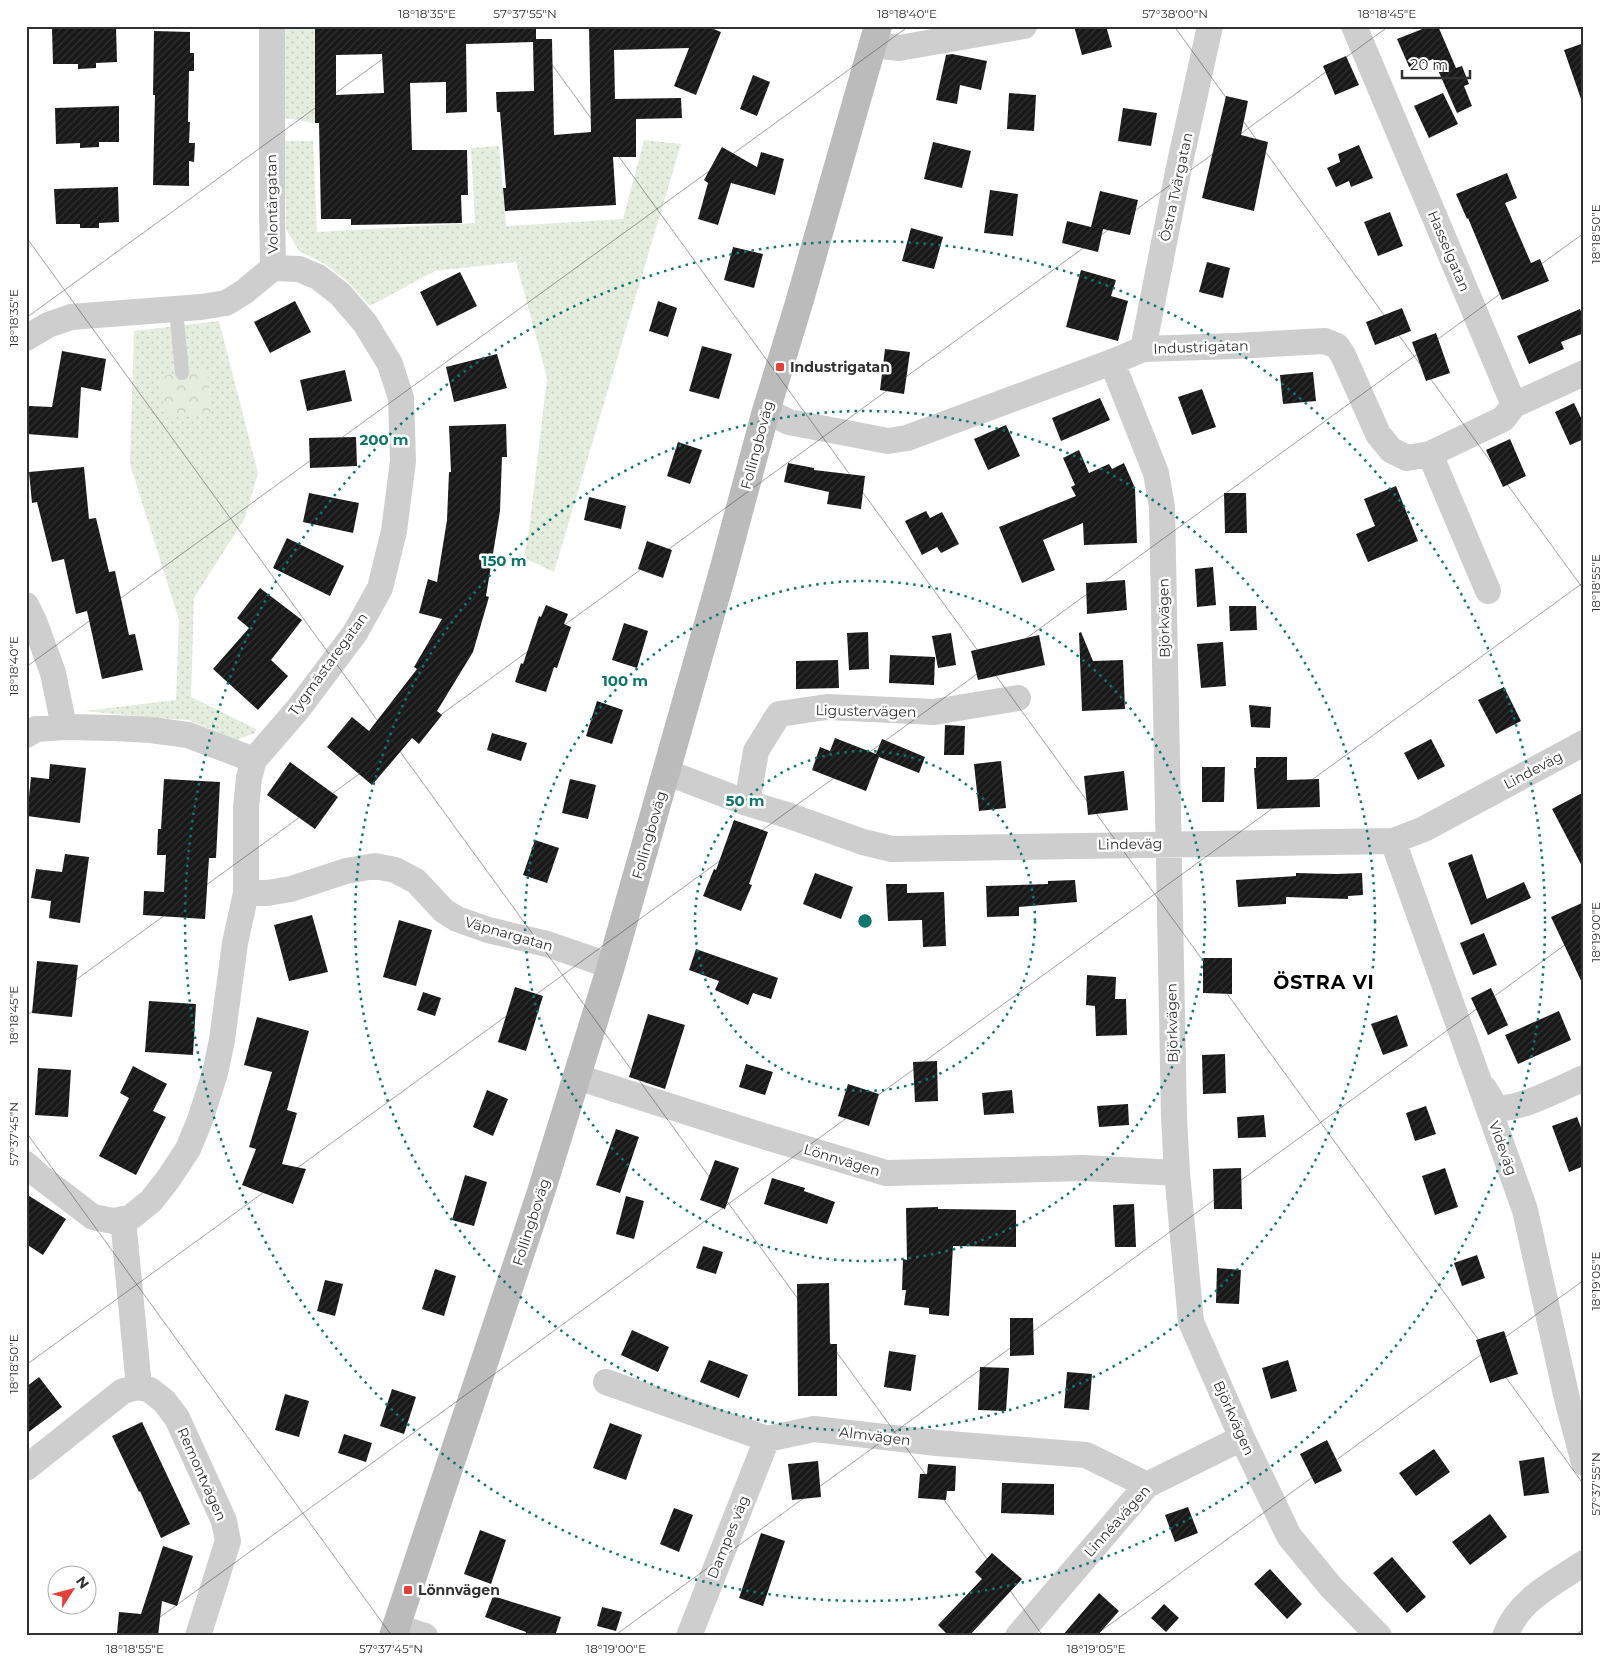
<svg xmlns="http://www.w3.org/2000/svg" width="1610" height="1662" viewBox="0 0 1610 1662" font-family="Montserrat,sans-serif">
	<defs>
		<pattern id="grass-dots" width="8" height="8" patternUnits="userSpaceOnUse" patternTransform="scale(1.25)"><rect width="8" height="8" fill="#e5eddf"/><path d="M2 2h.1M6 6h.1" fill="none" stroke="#c5ccc0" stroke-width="1.8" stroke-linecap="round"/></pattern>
		<pattern id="park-crowns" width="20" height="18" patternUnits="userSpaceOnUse" patternTransform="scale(1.25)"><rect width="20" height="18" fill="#e5eddf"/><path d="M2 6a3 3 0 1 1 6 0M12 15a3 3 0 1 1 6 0" fill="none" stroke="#c5ccc0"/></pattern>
		<pattern id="building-hatch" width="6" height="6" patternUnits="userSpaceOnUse" patternTransform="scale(1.25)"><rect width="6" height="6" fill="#181818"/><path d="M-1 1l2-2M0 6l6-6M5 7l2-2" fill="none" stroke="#313131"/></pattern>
	</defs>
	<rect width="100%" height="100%" fill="#fff"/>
	<path fill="url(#grass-dots)" d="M284 26H315V123L285 118Z
		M644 140 681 144 554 572 524 558 529 530 547 378 516 262 435 271 370 306 347 281 325 264 299 251 286 229 284 141H313L317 232 475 223 471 148 499 146 506 226 623 219Z
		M219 321 258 473 245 518 194 598 191 697 256 729 255 733 237 740 188 720 154 718 85 711 176 700 179 620 130 464 134 331Z"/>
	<path fill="url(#park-crowns)" d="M207 370 211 412 165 418 160 376Z"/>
	<path fill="url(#building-hatch)" fill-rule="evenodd" d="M315 26H335V28L371 26H536V39H552L554 135 591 132 589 27 706 26 721 32 696 95 674 86 689 48 614 50 615 99 681 98 682 118 636 119V157H613L616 205 505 211 503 188H506L500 112H497L496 92 534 91 533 42 466 44 467 112 446 113V82L410 83 412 150H467L468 195H461L462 223 351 225V219H321L319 123H315ZM382 54 384 93 336 95V55Z
		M1074 26H1106L1112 47 1082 55Z
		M1430 26H1438L1456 68 1462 66 1469 84 1464 86 1472 106 1457 113 1433 59 1410 69 1397 39Z
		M116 27 117 62 96 63V68L78 69V64H53L52 29Z
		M154 31 190 32V53H194V71H189L188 122H190L189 143H195L194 162 189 161V186L153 185 155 95H153Z
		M1584 43V99H1581L1564 50Z
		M952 54 987 61 981 90 960 85 957 104 936 100 946 55Z
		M1346 56 1359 85 1335 95 1323 66Z
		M753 75 770 82 757 116 740 109Z
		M1009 93 1036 95 1034 131 1007 129Z
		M1443 93 1458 124 1429 138 1414 106Z
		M1226 96 1248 101 1241 135 1268 142 1254 211 1202 198Z
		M119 106V142H99V147L80 148V143L56 144 55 108Z
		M1123 108 1157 113 1151 146 1118 141Z
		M933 142 971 151 962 188 924 179Z
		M1359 145 1373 178 1351 187 1349 181 1336 187 1327 168 1340 162 1338 154Z
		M722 147 757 167 761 152 784 159 775 195 731 183 718 225 698 219 708 183 704 180Z
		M1507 173 1517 198 1505 203 1531 263 1540 259 1549 281 1502 300 1468 218 1467 219 1456 194Z
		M118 187 119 222 99 223V228H80V224H56L54 189Z
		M990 190 1018 194 1013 236 984 233Z
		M1100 191 1138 200 1130 235 1103 229 1098 252 1062 243 1067 221 1091 227Z
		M1390 212 1403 246 1378 256 1364 222Z
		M911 228 943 237 934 269 902 261Z
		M733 247 763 254 754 288 724 280Z
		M1207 262 1230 268 1223 298 1199 292Z
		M1081 270 1116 280 1111 296 1128 301 1118 341 1066 327Z
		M460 272 477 306 437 326 420 292Z
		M295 301 311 332 270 353 254 322Z
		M658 301 677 308 668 337 649 331Z
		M1402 308 1411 331 1375 345 1366 322Z
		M1580 309 1584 320V333L1561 342 1564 349 1529 364 1517 336Z
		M1436 333 1450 373 1426 381 1412 342Z
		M702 346 732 354 719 399 689 391Z
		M885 349 910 352 904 394 880 390Z
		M62 351 106 359 101 391 81 387 78 438 27 434 29 406 52 407Z
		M497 354 507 388 454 402 446 367Z
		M345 370 352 401 307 411 300 380Z
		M1313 372 1316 401 1283 404 1280 375Z
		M1202 389 1216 427 1192 435 1178 397Z
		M1100 398 1110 420 1061 441 1052 418Z
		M1574 403 1584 424V439L1570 445 1555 412Z
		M506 424 507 457H502L500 511 486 596 489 597 473 652 437 711 442 715 419 744 412 738 372 785 327 747 352 717 369 731 417 669 414 667 442 619 419 613 428 579 437 582 447 520 449 472H451L449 426Z
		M1006 425 1020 456 988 470 974 439Z
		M356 437 357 466 310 468 309 438Z
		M1510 439 1526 476 1503 487 1486 450Z
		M678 442 702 450 690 484 667 476Z
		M1079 450 1089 473 1109 464 1112 469 1124 463 1135 488 1137 543 1084 545 1083 523 1043 540 1055 570 1022 583 999 527 1076 496 1071 487 1075 485 1063 458Z
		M788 463 814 468V470L865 476 861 509 827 504 829 492 784 482Z
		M84 467 89 519 96 518 109 572 115 571 129 635 135 634 143 670 102 679 87 611 76 614 64 559 52 562 37 502 32 503 29 472Z
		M1396 486 1418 541 1368 562 1356 534 1375 526 1364 499Z
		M309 493 359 503 353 533 303 522Z
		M1224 493H1246L1247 533H1225Z
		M589 497 626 506 621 529 584 520Z
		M926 511 930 518 942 512 959 544 941 553 937 547 922 555 905 521Z
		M287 538 344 566 330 596 273 568Z
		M647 541 672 550 663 578 638 569Z
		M1213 567 1216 605 1197 607 1195 569Z
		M1125 580 1127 610 1087 614 1086 583Z
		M260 588 302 620 271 660 288 676 258 710 213 669 249 628 237 618Z
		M546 605 568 614 564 624 571 627 557 668 554 667 546 692 515 682 521 663 523 664 539 616 541 617Z
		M1229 606H1256L1257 630 1230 631Z
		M624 623 648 631 637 668 612 660Z
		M868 632 869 669 849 670 847 633Z
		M1081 632 1093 661 1123 660 1125 709 1082 711 1079 633Z
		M951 633 956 665 938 668 932 636Z
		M1039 635 1045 665 978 680 971 651Z
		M1223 642 1226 686 1201 688 1197 644Z
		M890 655 935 657 934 685 889 683Z
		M838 660 839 688 796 689V661Z
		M1504 687 1521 721 1496 734 1478 700Z
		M597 701 623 710 612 744 586 736Z
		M1249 705 1271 707 1270 728 1251 727Z
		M945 725 965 726 964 755H944Z
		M492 733 527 743 521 761 487 750Z
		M835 738 876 754 882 739 925 757 919 773 879 757 866 791 812 770 820 747 830 751Z
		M1431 739 1445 766 1418 780 1404 753Z
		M1256 757H1287V780L1319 779 1320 807 1257 809 1254 768H1256Z
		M1001 761 1006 808 979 811 974 764Z
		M290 762 338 797 315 829 267 795Z
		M50 764 86 768 80 823 27 816 31 777 49 779Z
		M1202 767H1225L1224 802H1202Z
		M1124 771 1128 810 1088 815 1084 776Z
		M164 779 220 782 216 858H209L205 919 143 915 144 891 164 892 166 855H157L158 829H161Z
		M570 779 596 785 588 819 562 813Z
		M1584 792V870L1552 809Z
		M734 820 768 832 749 884 752 885 741 911 703 896 714 869 716 870Z
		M535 840 559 848 547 883 523 875Z
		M65 854 89 857 80 923 49 918 51 901 31 898 36 869 62 872Z
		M1472 854 1487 899 1524 882 1531 898 1471 925 1448 863Z
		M815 873 853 887 841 919 803 904Z
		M1296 873 1337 874 1362 873 1363 895 1348 896V899L1286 897V904L1238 907 1236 880 1296 876Z
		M1075 880 1077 902 1019 907V916L987 917 986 886 1048 884V881Z
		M886 884H907V893L944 892 946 946 923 947 922 920 888 921Z
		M1584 902V987L1551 917Z
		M312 915 328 972 289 981 274 925Z
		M399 920 432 930 416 986 383 977Z
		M1484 933 1497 965 1473 975 1460 943Z
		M696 949 778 978 771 999 753 993 748 1005 715 990 719 981 689 970Z
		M1203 958H1232V994L1203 993Z
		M37 961 78 965 72 1017 32 1013Z
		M1087 975 1116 977 1115 999H1126L1127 1035 1096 1036 1095 1006 1086 1005Z
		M515 987 543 996 526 1051 498 1042Z
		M1491 988 1508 1025 1488 1035 1471 998Z
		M423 992 441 998 435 1016 417 1010Z
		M149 1001 196 1004 193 1055 145 1052Z
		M1559 1011 1571 1040 1518 1064 1505 1035Z
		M648 1014 685 1025 665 1089 629 1077Z
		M1397 1015 1408 1046 1383 1055 1371 1024Z
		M257 1017 309 1031 287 1110 297 1113 282 1164 306 1169 293 1204 242 1185 256 1149 249 1147 272 1072 244 1065Z
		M1225 1054 1226 1093 1203 1094 1202 1055Z
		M937 1061 938 1101 915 1102 913 1062Z
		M746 1064 773 1072 765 1095 739 1087Z
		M133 1066 167 1084 153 1111 166 1117 136 1175 99 1156 129 1098 120 1093Z
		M38 1068 71 1070 68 1117 35 1115Z
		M848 1084 879 1094 869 1126 838 1116Z
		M487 1090 508 1099 493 1136 473 1127Z
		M1012 1090 1014 1113 984 1115 982 1093Z
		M1128 1104 1129 1125 1099 1127 1097 1106Z
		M1426 1106 1436 1134 1415 1141 1406 1113Z
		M1264 1115 1266 1137 1238 1138 1237 1117Z
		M1577 1117 1584 1135V1166L1569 1172 1552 1126Z
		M616 1129 639 1137 620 1193 596 1185Z
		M715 1160 739 1168 725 1209 700 1200Z
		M1241 1168 1242 1209H1214L1213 1169Z
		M1445 1168 1458 1207 1435 1215 1422 1176Z
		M465 1175 487 1182 474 1226 452 1220Z
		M772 1178 805 1188 804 1191 835 1202 827 1224 764 1204Z
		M26 1194 66 1219 43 1255 26 1244Z
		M626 1196 644 1201 634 1239 616 1234Z
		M1134 1204 1136 1247H1115L1113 1205Z
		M938 1207V1209L1016 1210V1247L953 1246 949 1316 929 1314V1308L904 1305 906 1290H902L903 1259 907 1260 906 1208Z
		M703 1246 723 1252 716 1274 696 1268Z
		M1477 1255 1485 1278 1462 1286 1454 1263Z
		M1217 1268 1241 1270 1239 1304 1216 1303Z
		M435 1269 456 1276 444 1316 422 1309Z
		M325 1280 343 1284 335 1316 317 1311Z
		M829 1283 830 1344H837V1396H798L797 1284Z
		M1010 1318H1033L1034 1355 1010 1356Z
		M632 1330 669 1347 658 1372 621 1355Z
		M1504 1331 1518 1374 1490 1383 1476 1340Z
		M889 1351 916 1355 911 1391 884 1387Z
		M709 1360 748 1375 739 1398 700 1382Z
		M1288 1360 1297 1391 1271 1399 1262 1368Z
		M980 1367 1009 1368 1006 1411 978 1410Z
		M1067 1372 1092 1374 1089 1410 1064 1408Z
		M39 1377 62 1407 26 1434V1387Z
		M392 1389 416 1397 404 1434 380 1426Z
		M285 1394 309 1401 299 1437 275 1430Z
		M142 1422 190 1524 161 1538 140 1491 139 1492 112 1436Z
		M610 1423 642 1435 626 1480 593 1468Z
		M344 1434 372 1443 366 1462 338 1453Z
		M1327 1440 1342 1471 1315 1484 1300 1454Z
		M1434 1449 1450 1472 1416 1496 1399 1473Z
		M1544 1457 1549 1493 1524 1496 1519 1461Z
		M818 1461 821 1497 792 1500 788 1464Z
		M928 1464 956 1466 955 1491H947L946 1500 918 1498 920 1474H927Z
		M1002 1483 1054 1484V1515L1001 1513Z
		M1188 1507 1198 1533 1175 1542 1165 1515Z
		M674 1508 693 1515 679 1552 660 1544Z
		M1490 1514 1507 1537 1470 1565 1452 1542Z
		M480 1530 506 1540 491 1584 464 1574Z
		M761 1533 785 1541 763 1606 739 1598Z
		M163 1546 193 1556 177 1606 162 1601 158 1636 117 1633 119 1612 141 1614Z
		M992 1553 1022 1579 969 1636H949L938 1625 982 1579 975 1572Z
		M1392 1557 1426 1597 1407 1613 1373 1573Z
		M1270 1569 1302 1604 1287 1619 1254 1584Z
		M1099 1593 1119 1611 1097 1636H1062Z
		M493 1596 561 1617 555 1636H525L526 1632 485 1617Z
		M1164 1604 1179 1618 1166 1632 1151 1618Z
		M602 1607 622 1612 616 1631 597 1626Z"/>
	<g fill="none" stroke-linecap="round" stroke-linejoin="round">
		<path stroke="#cecece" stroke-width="14" d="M176 310 182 373"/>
		<path stroke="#cecece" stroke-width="26" d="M272 26V209L273 268
			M1354 26 1514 405
			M873 45 899 48 1024 26
			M26 338 48 325 71 317 201 307 226 303 244 292 273 268
			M1143 349 1179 167 1210 26
			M1112 362 1156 473 1162 507 1174 1117 1177 1173 1191 1322 1242 1438 1289 1536 1331 1587 1379 1636
			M766 411 789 422 888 441 907 438 1112 362 1143 349 1234 346 1325 341 1337 346 1343 355 1378 434 1391 450 1407 458 1430 454 1503 419 1514 405 1584 373
			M1430 454 1488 591
			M26 605 34 621 53 673 64 727
			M26 735 36 729 64 727 114 728 151 730 188 735 254 760 249 778 246 807V893L235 943 222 1040 215 1073 200 1120 188 1149 169 1178 151 1201 130 1218 113 1221 93 1217 39 1176 26 1164
			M254 760 298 709 355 633 380 588 394 531 403 461 401 398 390 364 365 323 340 294 318 277 299 269 273 268
			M666 772 747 803 787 815 863 842 892 849 1393 841 1424 829 1584 743
			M747 803 756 751 779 714 827 707 934 712 1018 698
			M1393 841 1525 1210 1568 1403 1584 1463
			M246 893H267L291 889 346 871 375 866 395 870 416 881 444 911 457 919 488 930 547 944 611 966
			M577 1077 760 1135 886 1173 1083 1168 1177 1173
			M1484 1088 1496 1108C1518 1111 1563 1087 1584 1078
			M123 1219 139 1387
			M606 1382 767 1439 814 1429 937 1443 1086 1455 1147 1485
			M26 1468 123 1391 139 1387 150 1390 164 1401 177 1418 224 1521 228 1541 198 1636
			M396 1627 425 1636
			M689 1636 767 1439
			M1018 1636 1147 1485 1242 1438
			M1505 1636C1518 1600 1554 1583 1584 1563"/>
		<path stroke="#bbb" stroke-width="28" d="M393 1636 541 1192 611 966 723 571 766 411 799 303 878 26"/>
	</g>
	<path fill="none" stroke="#313131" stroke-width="1" stroke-opacity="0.45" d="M524 26 1584 1485M1174 26 1584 590M26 237 1043 1636M26 318 428 26M26 667 909 26M26 1016 1389 26M26 1132 392 1636M26 1365 1584 233M134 1636 1584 582M614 1636 1584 931M1094 1636 1584 1280M1574 1636 1584 1629"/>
	<g fill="none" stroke="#0f766e" stroke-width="2.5" stroke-dasharray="2.5 5">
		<circle cx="865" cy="921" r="170"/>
		<circle cx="865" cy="921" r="340"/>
		<circle cx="865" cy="921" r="510"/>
		<circle cx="865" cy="921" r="680"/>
	</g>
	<g fill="#e14139" stroke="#fff" stroke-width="2">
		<rect x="775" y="362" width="10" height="10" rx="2.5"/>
		<rect x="403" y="1585" width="10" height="10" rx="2.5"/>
	</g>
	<g text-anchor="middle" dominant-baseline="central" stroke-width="5" stroke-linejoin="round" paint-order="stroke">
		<g font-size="14" fill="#313131" stroke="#fff">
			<text transform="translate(1176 187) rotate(-78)">Östra Tvärgatan</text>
			<text transform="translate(272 204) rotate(-91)">Volontärgatan</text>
			<text transform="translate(1449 251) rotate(67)">Hasselgatan</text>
			<text transform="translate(1201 347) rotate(-2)">Industrigatan</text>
			<text transform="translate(757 445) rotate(-75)">Follingboväg</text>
			<text transform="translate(1164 618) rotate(-91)">Björkvägen</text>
			<text transform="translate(328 664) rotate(-54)">Tygmästaregatan</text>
			<text transform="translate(866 711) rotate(1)">Ligustervägen</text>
			<text transform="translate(1533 770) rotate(-28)">Lindeväg</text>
			<text transform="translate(649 835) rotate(-74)">Follingboväg</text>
			<text transform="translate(1130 844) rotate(-1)">Lindeväg</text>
			<text transform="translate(509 934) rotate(16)">Väpnargatan</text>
			<text transform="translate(1172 1023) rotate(-91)">Björkvägen</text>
			<text transform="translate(1503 1148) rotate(70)">Videväg</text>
			<text transform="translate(842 1160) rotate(17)">Lönnvägen</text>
			<text transform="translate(531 1222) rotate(-72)">Follingboväg</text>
			<text transform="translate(1234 1418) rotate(66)">Björkvägen</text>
			<text transform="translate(875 1436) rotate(7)">Almvägen</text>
			<text transform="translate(202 1474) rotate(66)">Remontvägen</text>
			<text transform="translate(1117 1521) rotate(-48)">Linnéavägen</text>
			<text transform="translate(728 1537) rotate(-68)">Dampes väg</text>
		</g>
		<g font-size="14" font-weight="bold" fill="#313131" stroke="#fff" text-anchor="start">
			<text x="790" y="367">Industrigatan</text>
			<text x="418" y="1590">Lönnvägen</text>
		</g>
		<g font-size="19" font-weight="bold" letter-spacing="1" fill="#000" stroke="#fff">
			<text x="1324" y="982">ÖSTRA VI</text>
		</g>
	</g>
	<circle cx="865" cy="921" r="8" fill="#0f766e" stroke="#fff" stroke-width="2.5"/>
	<g font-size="15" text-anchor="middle" font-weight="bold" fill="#0f766e" stroke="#fff" stroke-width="5" stroke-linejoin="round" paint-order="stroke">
		<text x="384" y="445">200 m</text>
		<text x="504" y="566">150 m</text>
		<text x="625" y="686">100 m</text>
		<text x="745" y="806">50 m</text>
	</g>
	<rect width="1610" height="1662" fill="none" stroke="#ffffff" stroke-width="55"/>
	<g transform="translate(72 1590) rotate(54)"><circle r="24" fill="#ffffff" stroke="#adadad"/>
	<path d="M0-4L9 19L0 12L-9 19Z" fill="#e14139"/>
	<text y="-8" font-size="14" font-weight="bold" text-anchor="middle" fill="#313131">N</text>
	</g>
	<path d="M1402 70v8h68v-8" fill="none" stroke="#313131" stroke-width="2.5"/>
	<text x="1410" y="70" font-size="15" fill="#313131" stroke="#ffffff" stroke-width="4" paint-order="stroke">20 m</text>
	<rect x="28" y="28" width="1554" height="1606" fill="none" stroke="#313131" stroke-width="2"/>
	<g font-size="12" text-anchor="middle" fill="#313131">
		<text x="427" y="18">18°18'35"E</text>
		<text x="525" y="18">57°37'55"N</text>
		<text x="907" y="18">18°18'40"E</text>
		<text x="1175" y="18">57°38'00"N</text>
		<text x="1387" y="18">18°18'45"E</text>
		<text transform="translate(1596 234) rotate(-90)" y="4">18°18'50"E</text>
		<text transform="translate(14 318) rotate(-90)" y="4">18°18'35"E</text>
		<text transform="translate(1596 583) rotate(-90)" y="4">18°18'55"E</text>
		<text transform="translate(14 666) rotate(-90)" y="4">18°18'40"E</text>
		<text transform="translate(1596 932) rotate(-90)" y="4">18°19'00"E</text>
		<text transform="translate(14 1015) rotate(-90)" y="4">18°18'45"E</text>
		<text transform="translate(14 1134) rotate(-90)" y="4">57°37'45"N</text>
		<text transform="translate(1596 1281) rotate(-90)" y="4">18°19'05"E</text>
		<text transform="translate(14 1364) rotate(-90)" y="4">18°18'50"E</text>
		<text transform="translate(1596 1484) rotate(-90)" y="4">57°37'55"N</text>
		<text x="135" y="1653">18°18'55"E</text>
		<text x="391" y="1653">57°37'45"N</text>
		<text x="616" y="1653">18°19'00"E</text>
		<text x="1096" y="1653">18°19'05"E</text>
	</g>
</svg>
